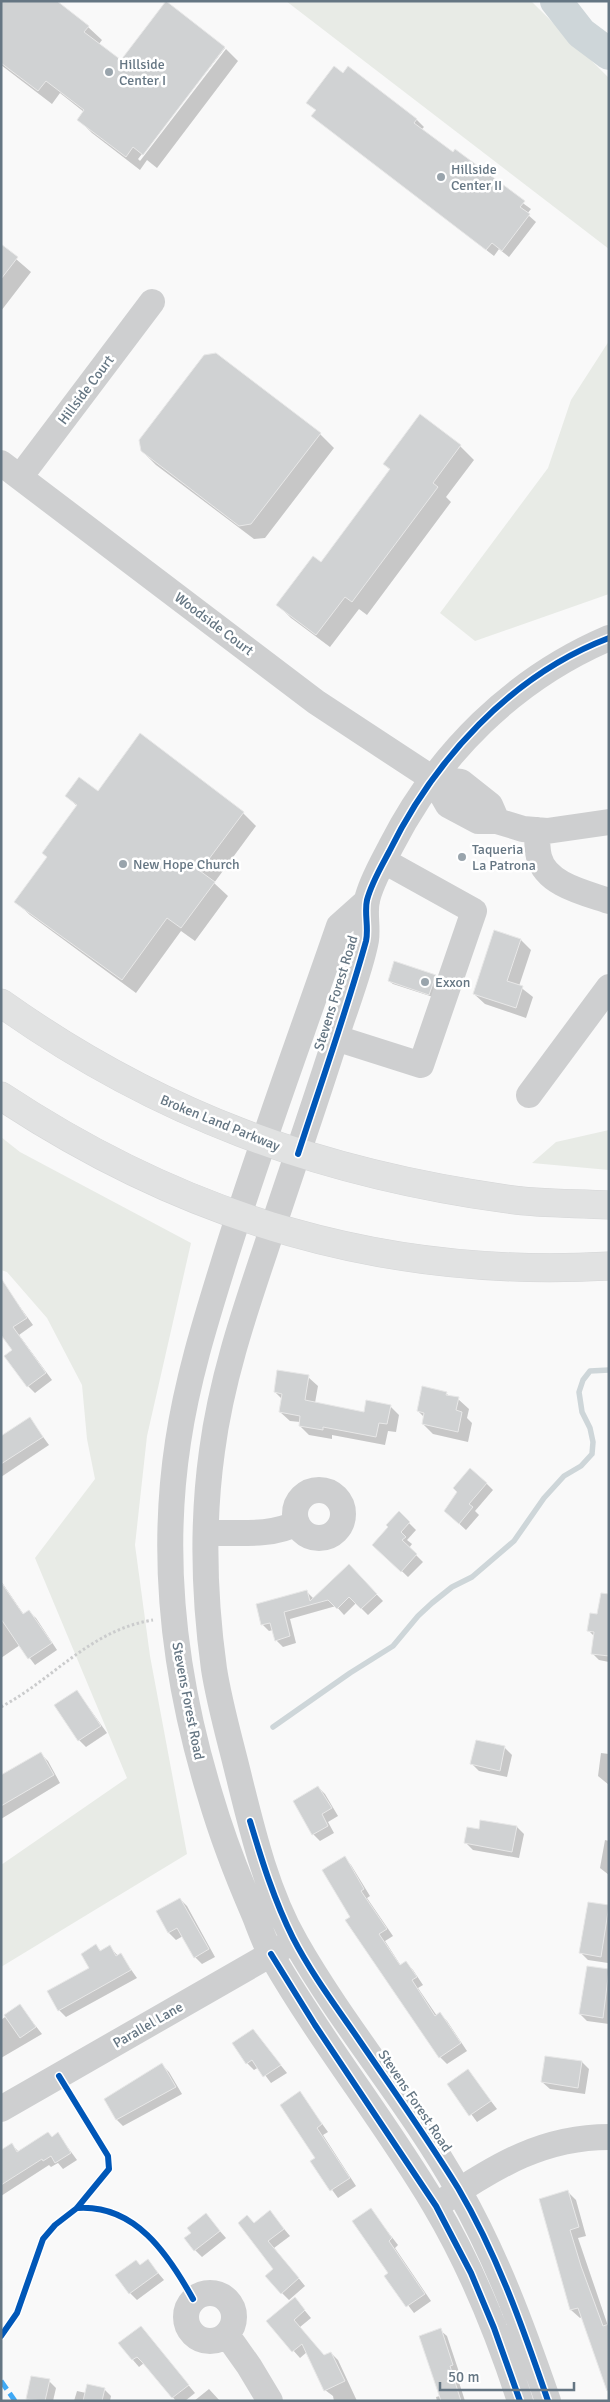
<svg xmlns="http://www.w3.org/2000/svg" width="610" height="2402" viewBox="0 0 610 2402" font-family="Signika,sans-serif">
	<rect width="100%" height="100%" fill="#f9f9f9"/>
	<path fill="#e8ebe6" d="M286 1H531L609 78V249Z
		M609 341V594L475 641 440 613 548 468 571 400Z
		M609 1130V1170L532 1163 556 1142Z
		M1 1137 20 1152 191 1243 147 1436 135 1545 150 1656 187 1854 1 1967V1865L127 1778 35 1558 95 1479 87 1439 82 1385 47 1318 7 1272 1 1270Z"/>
	<path fill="#0003" d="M1 1 88 27 102 40 99 44 122 62 166 3 225 48 138 159 140 161 226 49 238 61 157 168 147 160 140 170 92 133 79 120 84 112 60 93 52 104 1 65Z
		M349 68 417 120 424 127 421 130 531 209 527 214 536 222 509 257 499 249 494 256 313 116 317 111 308 103 343 75Z
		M1 246 31 272 1 311Z
		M320 434 334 448 265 538 254 539 156 465 142 451Z
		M460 446 474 460 446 497 451 502 367 615 359 609 330 647 291 618 278 605 321 564 390 470 385 464Z
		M98 792 243 813 256 826 214 883 228 896 195 941 181 931 136 993 30 915 16 902 48 858 77 806 66 796Z
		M495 931 521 940 531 950 519 986 533 997 526 1018 485 1004 474 994Z
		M435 976 439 979 433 997 393 984 389 981Z
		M5 1286 33 1325 19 1335 52 1380 35 1393 28 1386 14 1350Z
		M308 1377 318 1386 315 1403 365 1413 390 1406 399 1415 396 1432 388 1431 385 1445 332 1435V1439L309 1435 300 1426V1422L290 1421 280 1412 282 1399 275 1392Z
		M446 1393 450 1397 458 1399 469 1409 467 1418 472 1423 468 1442 433 1434 423 1424 424 1417 418 1411Z
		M30 1419 49 1445 1 1477V1437Z
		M486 1483 493 1490 475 1511 479 1515 466 1530 453 1518 458 1492Z
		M399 1513 416 1530 407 1540 412 1544 409 1548 423 1562 408 1577 381 1551 390 1527Z
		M349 1566 383 1601 368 1615 356 1603 344 1615 336 1606 290 1619 296 1643 283 1647 276 1640 273 1630 269 1631 262 1624 307 1592 314 1599Z
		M1 1581 24 1615 29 1612 36 1618 57 1650 35 1665 20 1645 1 1658Z
		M609 1617V1662L599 1660 592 1653 595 1637 588 1630Z
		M77 1691 107 1733 86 1747 79 1740Z
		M505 1748 512 1755 507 1777 479 1771 472 1764Z
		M601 1753 609 1754V1785L598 1776Z
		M41 1754 48 1761 60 1783 1 1819V1779Z
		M318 1787 325 1794 338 1816 328 1822 334 1833 320 1841 313 1834Z
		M517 1827 524 1834 519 1858 473 1850 466 1843 480 1831Z
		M605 1840 609 1841V1875L600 1868Z
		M344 1858 351 1865 370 1896 367 1898 393 1936 385 1941 401 1966 406 1963 413 1970 423 1985 418 1988 437 2016 440 2014 447 2021 467 2051 447 2064 440 2057 352 1918Z
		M180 1899 187 1906 215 1957 202 1964 195 1957 183 1936 176 1940 169 1933 158 1912Z
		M609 1906 608 1963 588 1960 581 1953Z
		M96 1946 102 1952 110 1947 118 1956 120 1954 137 1978 66 2017 59 2010 91 1968Z
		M609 1971V2024L587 2021 580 2014Z
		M20 2006 42 2034 1 2058V2020Z
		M253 2031 287 2073 271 2083 259 2067 254 2070 247 2063 234 2044Z
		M546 2057 582 2062 589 2069 585 2094 550 2089 542 2082Z
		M162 2065 169 2072 182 2094 123 2126 116 2119Z
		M468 2071 497 2109 477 2122 449 2084Z
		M300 2093 328 2132 323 2135 356 2186 338 2198 312 2162 316 2159Z
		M58 2134 77 2160 63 2169 58 2163 51 2167 49 2165 1 2196V2151L12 2145 19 2152Z
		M567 2191 576 2200 586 2236 578 2238 608 2326 609 2375 582 2317 580 2318 571 2310 540 2199Z
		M371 2210 398 2245 395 2248 431 2301 414 2313 386 2276 390 2273Z
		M270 2212 290 2236 274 2248 305 2286 289 2300 282 2293 275 2270 254 2224Z
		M206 2215 226 2238 202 2257 195 2250 192 2233Z
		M148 2261 164 2280 137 2300 130 2293 140 2266Z
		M301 2306 311 2318 300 2327 324 2357 331 2353 338 2360 357 2401H334L333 2396 325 2390 307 2352 300 2358 268 2322Z
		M141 2328 195 2393 185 2401H176L144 2363 139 2367 133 2360Z
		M440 2330 447 2336 459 2372 456 2373 465 2401H437L436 2397 440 2396Z
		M49 2381 56 2388 53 2401H29L27 2399Z
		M104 2389 111 2396 110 2401H74L77 2391 86 2393Z
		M209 2389 220 2401H194Z"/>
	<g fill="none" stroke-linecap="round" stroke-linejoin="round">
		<path stroke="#ced6d9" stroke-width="5.5" d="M273 1727 350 1673 393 1646 418 1616 432 1603 452 1587 472 1577 514 1541 544 1498 564 1476 581 1466 592 1454 593 1442 590 1428 582 1412 579 1392 583 1380 590 1371 609 1370"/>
		<path stroke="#ced6d9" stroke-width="32" d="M556 1 581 33 609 54"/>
	</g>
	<path fill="#d0d2d3" stroke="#e8e8e8" d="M1 1H57L89 26 84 32 121 60 166 1 225 47 143 155 133 147 126 157 77 120 84 110 46 81 38 91 1 63Z
		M334 66 343 73 348 66 417 119 414 123 453 152 455 149 525 201 520 207 530 214 502 251 492 243 486 250 311 116 316 110 306 103Z
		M1 244 18 257 1 279Z
		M216 353 321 433 251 524 239 526 141 451 139 440 204 355Z
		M420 414 461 445 433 483 438 487 352 602 345 597 316 635 276 605 313 556 321 562 390 469 383 464Z
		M140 733 244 812 200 871 215 882 181 928 167 918 122 980 14 902 47 857 42 853 77 805 65 796 79 777 98 791Z
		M494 930 521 939 507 981 523 986 516 1008 473 994Z
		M394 961 436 975 429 995 388 981Z
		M1 1278 27 1318 13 1327 46 1373 27 1387 4 1356 12 1350 1 1335Z
		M277 1370 309 1375 305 1400 364 1412 366 1400 391 1405 387 1424 379 1423 376 1437 323 1427V1430L299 1426 300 1416 279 1412 282 1394 274 1392Z
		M422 1386 447 1392 446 1395 459 1397 456 1410 462 1412 458 1432 422 1424 424 1413 417 1411Z
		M30 1417 43 1437 1 1464V1436Z
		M470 1468 487 1483 469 1504 473 1507 459 1524 444 1511 457 1492 453 1488Z
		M399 1511 410 1522 401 1532 406 1537 402 1540 417 1554 401 1572 372 1545 388 1527 386 1525Z
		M349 1564 377 1594 361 1609 349 1597 337 1609 328 1600 284 1612 290 1636 275 1641 270 1623 261 1625 256 1604 307 1590 310 1601Z
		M1 1582 23 1614 29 1610 52 1643 28 1659 1 1619Z
		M601 1593 609 1594V1656L591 1654 594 1632 587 1631 590 1613 597 1614Z
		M77 1690 101 1726 78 1741 54 1705Z
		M476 1740 505 1746 500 1771 470 1764Z
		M41 1752 54 1775 1 1806V1775Z
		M318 1786 332 1808 322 1814 328 1826 312 1835 293 1801Z
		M480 1820 517 1826 512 1852 464 1843 467 1827 479 1829Z
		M345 1856 364 1889 361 1891 387 1929 379 1934 400 1965 406 1961 417 1977 412 1980 435 2016 440 2012 461 2043 439 2058 345 1920 350 1917 322 1870Z
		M180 1898 209 1949 194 1958 177 1928 168 1933 156 1911Z
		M588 1902 609 1905 601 1957 579 1953Z
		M96 1944 100 1951 110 1945 116 1956 121 1953 131 1970 58 2011 47 1991 89 1968 81 1954Z
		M587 1966 609 1969 603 2018 579 2014Z
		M20 2004 36 2027 20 2038 4 2015Z
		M253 2029 281 2065 263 2077 252 2060 246 2064 232 2043Z
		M545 2056 582 2061 578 2088 541 2082Z
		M162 2063 176 2087 116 2120 104 2099Z
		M468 2069 491 2101 469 2116 447 2084Z
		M300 2091 322 2124 317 2128 350 2178 330 2191 310 2161 315 2158 280 2105Z
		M48 2132 52 2137 58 2132 71 2153 55 2163 51 2156 43 2161 42 2159 1 2185V2150L12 2143 17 2152Z
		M568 2190 579 2227 570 2230 581 2266 603 2326 609 2324V2390L607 2391 578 2308 570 2310 539 2199Z
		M371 2208 392 2238 389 2241 425 2294 406 2307 384 2276 388 2273 352 2221Z
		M270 2210 284 2229 268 2241 299 2278 281 2294 265 2276 273 2269 238 2223 247 2215 254 2223Z
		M206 2213 220 2231 194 2251 184 2238 191 2233 187 2228Z
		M148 2259 158 2273 129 2294 115 2275 136 2260 140 2265Z
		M295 2297 305 2310 294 2320 324 2355 331 2352 345 2381 324 2391 302 2344 292 2352 266 2321Z
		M141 2326 189 2385 172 2398 142 2362 137 2357 132 2360 118 2343Z
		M441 2328 453 2365 450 2366 461 2401H441L419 2336Z
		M31 2376 50 2379 45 2401 26 2399Z
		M87 2384 105 2388 102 2401H83Z"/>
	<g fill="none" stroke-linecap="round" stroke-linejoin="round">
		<defs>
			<path id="major" d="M1 1003C157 1114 318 1173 507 1199 540 1204 575 1203 609 1205
				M1 1096C187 1219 385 1279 609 1266"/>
		</defs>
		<use href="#major" stroke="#d5d6d7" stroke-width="29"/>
		<path stroke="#cbcccd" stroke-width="3" stroke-dasharray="2.5 2.5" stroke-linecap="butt" d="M1 1707C55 1678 90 1630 153 1620"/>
		<path stroke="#cecfd0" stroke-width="26" d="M1 463 316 702 433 779 448 805 478 821H497L523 829 547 831 609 822
			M20 477 152 302
			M433 779 461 782 490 805 497 821
			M537 830C537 839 537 849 539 857 546 885 586 893 609 901
			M367 901 339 926C300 1039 258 1151 223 1265 205 1323 187 1381 178 1442 160 1560 175 1681 210 1795 222 1836 237 1875 254 1914 260 1929 265 1944 273 1958 322 2043 384 2120 434 2204 471 2266 498 2333 520 2401
			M336 1038 421 1065 474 911 384 861
			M529 1095 609 987
			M295 1514a24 24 0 1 1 48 0a24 24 0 1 1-48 0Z
			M206 1533C235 1532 271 1537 297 1523
			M1 2109 285 1946
			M445 2200C497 2165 544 2137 609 2137
			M186 2317a24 24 0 1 1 48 0a24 24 0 1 1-48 0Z
			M227 2335 249 2366 270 2401
			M548 2401C523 2329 497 2258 459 2191 411 2105 345 2029 296 1943 265 1889 251 1825 236 1765 228 1733 219 1701 214 1669 204 1597 202 1523 212 1451 221 1382 243 1316 265 1251 289 1178 314 1107 337 1034 346 1006 361 968 366 940 368 927 364 913 367 900 371 882 383 862 391 846 438 754 513 679 609 638"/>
		<use href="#major" stroke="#e1e2e2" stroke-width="28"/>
		<path stroke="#3fa9f5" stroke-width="5" stroke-dasharray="10 5" stroke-linecap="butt" d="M1 2381 15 2401"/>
		<defs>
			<path id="cycleway" d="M298 1154C321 1083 346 1013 366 941 369 928 364 913 367 900 371 884 381 867 389 852 434 760 511 675 609 638
				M250 1821C262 1861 274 1900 293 1938 311 1973 335 2005 357 2037 391 2087 426 2136 458 2188 497 2254 523 2328 548 2401
				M271 1954 315 2025 436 2206 471 2273 494 2328 520 2401
				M77 2208C135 2204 168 2254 193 2299
				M1 2336 17 2313 43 2239 55 2225 77 2208 109 2169 108 2156 59 2076"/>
		</defs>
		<use href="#cycleway" stroke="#fff" stroke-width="9"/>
		<use href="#cycleway" stroke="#0057b8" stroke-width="6"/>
	</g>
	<g fill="#99a4ac" stroke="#fff" stroke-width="2">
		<circle cx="109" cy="72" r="5"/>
		<circle cx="441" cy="177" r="5"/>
		<circle cx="462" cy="857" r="5"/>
		<circle cx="123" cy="864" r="5"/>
		<circle cx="425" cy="982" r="5"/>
	</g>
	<g text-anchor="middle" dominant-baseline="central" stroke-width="5" stroke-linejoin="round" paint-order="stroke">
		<g font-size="14" fill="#657683" stroke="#fff" text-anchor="start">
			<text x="119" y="64">Hillside<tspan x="119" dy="16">Center I</tspan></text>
			<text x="451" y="169">Hillside<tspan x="451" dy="16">Center II</tspan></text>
			<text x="472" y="849">Taqueria<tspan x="472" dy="16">La Patrona</tspan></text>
			<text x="133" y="864">New Hope Church</text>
			<text x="435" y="982">Exxon</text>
		</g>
		<g font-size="14" fill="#657683" stroke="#fff">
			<text transform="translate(86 390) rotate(-53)">Hillside Court</text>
			<text transform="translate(214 624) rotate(37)">Woodside Court</text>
			<text transform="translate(336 993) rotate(-73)">Stevens Forest Road</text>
			<text transform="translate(220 1123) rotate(22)">Broken Land Parkway</text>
			<text transform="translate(188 1701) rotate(79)">Stevens Forest Road</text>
			<text transform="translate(148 2025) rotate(-30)">Parallel Lane</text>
			<text transform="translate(415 2101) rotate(56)">Stevens Forest Road</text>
		</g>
	</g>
	<rect width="610" height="2402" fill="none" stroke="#657683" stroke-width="5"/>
	<path d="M440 2382v8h134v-8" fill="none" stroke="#657683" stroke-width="2.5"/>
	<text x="448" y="2382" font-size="15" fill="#657683" stroke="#ffffff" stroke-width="4" paint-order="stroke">50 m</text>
</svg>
